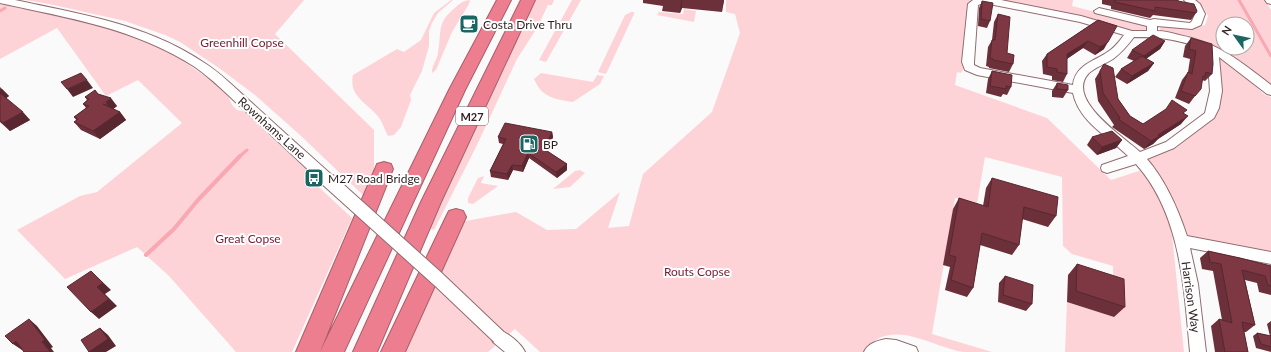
<svg xmlns="http://www.w3.org/2000/svg" width="1271" height="352" viewBox="0 0 1271 352" font-family="Lato,sans-serif">
	<rect width="100%" height="100%" fill="#fafafa"/>
	<path fill="#fdd3d7" fill-rule="evenodd" d="M25 0H304L275 34 374 130V175L363 195 300 135 255 95 219 68 180 42 165 35 125 21 49 4Z
		M451 0H453L438 13 432 23 429 31V46L422 71 410 95 411 100 401 127 394 135 388 136C385 131 383 124 380 119 369 103 348 98 353 75L397 49 404 52 421 40 434 13Z
		M470 0 469 4 452 32 436 70 432 73C431 67 437 60 438 53 442 31 436 23 456 7 460 3 465 0 470 0Z
		M536 0H554L552 5H548L537 28 517 59 477 145 434 230 430 229 513 45 522 31 527 30 529 15Z
		M572 0H581L546 62 539 60Z
		M726 0H972L969 3 965 67 961 73 957 72 955 85 1047 118 1111 180 1142 170 1159 195 1171 225 1184 352H1065L1067 302 1114 317 1113 266 1072 254 1063 246 1062 177 985 157 977 203 955 198 932 334 992 352C983 352 973 352 964 352 931 347 889 315 864 352H540L515 329 488 352H403L460 222 516 212 547 230 576 229 620 192 608 228 629 226 643 174 712 112 740 33 735 14 726 12Z
		M993 0H1073L1072 6 1146 25 1147 30 1135 32 1085 18Z
		M1195 0H1265L1271 10V86C1231 56 1211 40 1160 31V28L1163 26 1193 29 1205 25 1208 16 1203 7ZM1223 24H1247V48H1223Z
		M0 4 65 17 122 31 144 40 175 55 223 89 227 93 232 105 237 110 243 111 308 171V177L352 218 292 352H236L169 276 137 247 65 279 17 230 80 196 97 192 182 123 138 80 106 96 57 28 0 59Z
		M684 9 696 11 694 22 657 15 659 12 683 14Z
		M631 12H634V14L606 74 598 72 625 15Z
		M1216 57 1231 64 1265 95 1271 97V253L1187 236 1145 161 1176 148 1214 118 1217 110Z
		M541 73 593 82 597 75 604 76 600 84 573 102C555 99 542 98 534 79Z
		M580 170 585 173 570 187 553 189 575 171Z
		M484 176 481 183 498 186 473 204 468 203V198L478 178Z"/>
	<g fill="none" stroke-linecap="round" stroke-linejoin="round">
		<path stroke="#f9a8b2" stroke-width="3" d="M1239 0 1271 56
			M0 11 5 8
			M239 157 247 150"/>
		<path stroke="#f9a8b2" stroke-width="4" d="M146 255 174 229 198 200 240 156"/>
		<defs>
			<path id="minor" d="M0 0H15C80 14 146 24 203 62 221 73 236 89 252 103 279 128 306 152 333 176L335 180 333 184 328 185 323 184C297 159 270 134 243 109 228 95 212 79 195 67 135 28 68 18 0 3Z
				M973 0H1001L1081 16 1132 31H1147V26L1095 13 1094 11 1099 8 1150 20 1154 19 1190 23 1192 21 1195 14 1192 8 1184 0H1195L1200 4 1205 14 1201 25 1192 29 1157 26V31C1165 31 1172 33 1179 35 1219 43 1240 61 1271 85V95L1267 94 1219 57 1222 91 1219 108 1214 118 1174 148 1147 159C1166 181 1178 209 1187 236L1271 252V264L1190 248 1198 284 1206 352H1190C1184 288 1181 214 1136 164L1107 173 1102 171 1101 168 1102 165 1128 156C1109 137 1079 122 1073 93L977 75 965 70 962 62 968 4ZM984 3 1080 22 1124 35C1119 42 1113 49 1106 53 1092 62 1075 66 1073 85L980 68 974 65V62L978 5ZM1134 37C1163 37 1180 40 1207 50L1210 91 1205 113 1166 142 1140 152C1124 137 1064 99 1089 73 1096 67 1105 64 1113 59 1121 53 1128 45 1134 37Z
				M1265 0H1271V4L1267 3Z
				M499 330C508 333 521 343 525 352H505L493 342 491 337 493 332Z
				M886 339 896 340 916 347 918 352H864C868 343 877 341 886 339Z"/>
			<path id="highway" d="M497 0H511L465 90 344 352H320L449 90Z
				M521 0H535L441 202 377 352H353L421 202Z
				M384 162 391 164 393 169 320 352H296L375 169 377 164Z
				M456 209 463 211 466 217 405 352H381L446 217 449 211Z"/>
		</defs>
		<use href="#minor" stroke="#916c70" stroke-width="2"/>
		<use href="#highway" stroke="#aa5d68" stroke-width="2"/>
		<use href="#minor" fill="#fff" fill-rule="evenodd"/>
		<use href="#highway" fill="#ec7e8f" fill-rule="evenodd"/>
		<defs>
			<path id="minor-bridge" d="M328 180 439 280 499 337"/>
		</defs>
		<use href="#minor-bridge" stroke="#916c70" stroke-width="16" stroke-linecap="butt"/>
		<use href="#minor-bridge" stroke="#fff" stroke-width="14"/>
	</g>
	<path fill="#6c303a" d="M643 0H724L722 12 682 8 680 13 662 11 663 6 643 3Z
		M1102 0H1178V1L1196 13 1191 20 1153 15 1150 18 1111 9V6L1102 4Z
		M982 1 990 21 987 28 978 26 979 8Z
		M998 14 1007 53 1013 64 1009 72 989 68V67L986 66 988 47 992 40 994 22Z
		M1098 20 1104 49 1095 55 1083 48 1067 59V74L1063 82 1052 80V76L1043 74 1042 61 1047 54Z
		M1191 38 1212 74 1205 81 1202 80 1195 96 1189 104 1175 98 1182 80 1188 72 1190 59 1183 57 1185 46Z
		M1165 41 1160 49 1146 59 1154 63 1148 71 1127 84 1115 77 1121 69 1134 61 1127 58 1132 50Z
		M1104 64 1118 99 1130 116 1143 124 1184 113 1181 124 1158 139 1153 144 1144 149 1112 127 1114 125 1098 101 1095 79Z
		M992 71 1011 87 1007 95 1003 94 1001 97 986 93 988 79Z
		M1057 83 1068 90 1063 98 1052 97V91Z
		M0 87 9 96 6 98 30 120 10 131 0 122Z
		M98 94 117 106 113 109 120 112 126 120 100 139 81 130 74 122 77 121 74 117 86 108 83 104 87 100 85 97Z
		M552 132 553 137 547 151 567 164V170L557 178 529 158 523 172 513 170 508 180 491 177 490 171 503 144 499 143 498 137Z
		M1092 137 1122 140 1116 148 1097 155 1087 145Z
		M992 178 1056 216 1048 227 1022 219 1019 245 1012 255 980 245 973 288 967 297 945 290 950 267 943 265 953 209 959 198 983 206 986 188Z
		M1208 251 1271 266V295L1259 292 1257 283 1245 280 1255 325 1246 332H1244L1248 352H1215L1211 326 1219 319 1222 320 1213 271 1202 269 1200 258Z
		M1077 264 1125 307 1114 317 1067 302 1068 275Z
		M1005 276 1032 304 1026 311 998 302 999 283Z
		M1271 321V352L1256 348 1253 336 1257 333 1270 336 1267 324Z"/>
	<path fill="#58272f" d="M681 0H682V8L680 13Z
		M723 0H724L722 12Z
		M1088 41 1083 48 1062 62 1067 54Z
		M1165 41 1160 49 1138 64 1144 56Z
		M1108 42 1104 49 1095 55 1100 47Z
		M1154 63 1148 71 1127 84 1132 76Z
		M87 80 93 88 73 97 67 89Z
		M2 89 9 96 5 99 0 93V90Z
		M111 98 117 106 112 110 106 102Z
		M23 112 30 120 10 131 3 123Z
		M120 112 126 120 100 139 93 131Z
		M1188 116 1181 124 1158 139 1153 144 1144 149 1151 141 1158 135Z
		M552 132 553 137 545 155 544 149Z
		M1122 140 1116 148 1097 155 1102 147Z
		M528 153 529 158 523 172 522 166Z
		M567 164V170L557 178 556 172Z
		M512 165 513 170 508 180 507 174Z
		M91 271 111 290 105 294 117 306 99 319 91 312Z
		M29 319 37 326 53 347 51 348 54 352H50L42 342Z
		M100 328 108 335 116 346 106 352H89Z
		M16 341 25 348 22 350 13 344Z"/>
	<path fill="#7d3843" stroke="#58272f" d="M1115 0H1178V1L1194 4 1197 11 1196 13 1155 7V11L1115 2Z
		M982 1 993 3 990 21 981 19Z
		M998 14 1010 17 1007 53 1014 55 1013 64 993 60V59L990 58 992 40H995Z
		M1098 20 1117 26 1108 42 1100 47 1088 41 1067 54V74L1057 72V69L1047 67V54Z
		M1153 35 1165 41 1144 56 1132 50Z
		M1191 38 1212 44 1213 64 1212 74 1206 72 1205 76H1203L1201 89 1195 96 1181 91 1188 72 1192 74 1196 51 1189 49Z
		M1142 56 1154 63 1132 76 1121 69Z
		M1104 64 1113 68 1118 99 1130 116 1143 124 1166 109 1172 100 1187 110 1183 113 1188 116 1158 135 1160 136 1151 141 1118 119 1120 118 1103 93 1100 71Z
		M992 71 1012 75 1011 87 1006 86V89L990 86Z
		M81 73 87 80 67 89 61 82Z
		M1057 83 1068 85V90L1057 89Z
		M95 90 98 94 111 98 106 102 109 106 103 104 120 112 93 131 74 122 78 119 74 117 89 106 83 104 89 99 85 97Z
		M0 93 23 112 3 123 0 121Z
		M505 123 552 132 544 149 567 164 556 172 528 153 522 166 512 165 507 174 490 171 506 139 498 137Z
		M1112 131 1122 140 1102 147 1092 137Z
		M992 178 1058 197 1056 216 1024 207 1019 245 982 233 973 288 951 280 956 257 949 255 959 198 988 207Z
		M1208 251 1240 258 1271 266V286L1268 285 1265 276 1242 270 1255 325 1242 322 1248 352H1225L1219 319 1232 323 1221 264 1210 262Z
		M1077 264 1124 279 1125 307 1076 291Z
		M91 271 103 283 97 287 109 299 91 312 67 287Z
		M1005 276 1033 285 1032 304 1003 295Z
		M29 319 45 340 42 342 50 352H24L16 341 13 344 5 336Z
		M100 328 108 339 89 352 81 340Z
		M1257 333 1271 336V347L1261 344Z"/>
	<defs>
		<symbol id="cafe-square" viewBox="-11 -11 22 22"><rect x="-9" y="-9" width="18" height="18" rx="4" fill="#196663" stroke="#fff"/><path d="M-5.5-4.5H6V0H3Q3 3.5 0 3.5H-2.5Q-5.5 3.5-5.5 0ZM3-3.2v2h1.7v-2ZM-6 4.5H4V6H-6Z" fill="#fff"/></symbol>
		<symbol id="fuel-square" viewBox="-11 -11 22 22"><rect x="-9" y="-9" width="18" height="18" rx="4" fill="#196663" stroke="#fff"/><path d="M-5.5-6h7V0h2V4h1.3V-2.5L3-4.5l.8-.8L6-3V5H2.5V1h-1V6h-7ZM-4.2-4.7v3.2H.2V-4.7Z" fill="#fff"/></symbol>
		<symbol id="bus-square" viewBox="-11 -11 22 22"><rect x="-9" y="-9" width="18" height="18" rx="4" fill="#196663" stroke="#fff"/><path d="M-5-6H5V4H4V6H2V4H-2V6H-4V4H-5ZM-3.5-4V0h7V-4ZM-3.5 1.2v1.5H-2V1.2ZM2 1.2v1.5H3.5V1.2Z" fill="#fff"/></symbol>
	</defs>
	<g fill-rule="evenodd">
		<use href="#cafe-square" x="458" y="13" width="22" height="22"/>
		<use href="#fuel-square" x="518" y="133" width="22" height="22"/>
		<use href="#bus-square" x="303" y="167" width="22" height="22"/>
	</g>
	<g text-anchor="middle" dominant-baseline="central" stroke-width="4" stroke-linejoin="round" paint-order="stroke">
		<rect fill="#fff" stroke="#6d6264" stroke-width="1" x="456" y="107" width="32" height="18" rx="3"/>
		<g font-size="11" font-weight="bold" fill="#2e1f21">
			<text x="472" y="116">M27</text>
		</g>
		<g font-size="12" fill="#2e1f21" stroke="#fff" text-anchor="start">
			<text x="483" y="24">Costa Drive Thru</text>
			<text x="543" y="144">BP</text>
			<text x="328" y="178">M27 Road Bridge</text>
		</g>
		<g font-size="12" fill="#761931" stroke="#fff">
			<text x="242" y="42">Greenhill Copse</text>
			<text x="248" y="238">Great Copse</text>
			<text x="697" y="271">Routs Copse</text>
		</g>
		<g font-size="12" fill="#2e1f21" stroke="#fff">
			<text transform="translate(272 128) rotate(42)">Rownhams Lane</text>
			<text transform="translate(1191 297) rotate(82)">Harrison Way</text>
		</g>
	</g>
	<g transform="translate(1235 36) rotate(303)"><circle r="19" fill="#ffffff" stroke="#aba5a6"/>
	<path d="M0-3L7 15L0 10L-7 15Z" fill="#196663"/>
	<text y="-6" font-size="11" font-weight="bold" text-anchor="middle" fill="#2e1f21">N</text>
	</g>
</svg>
